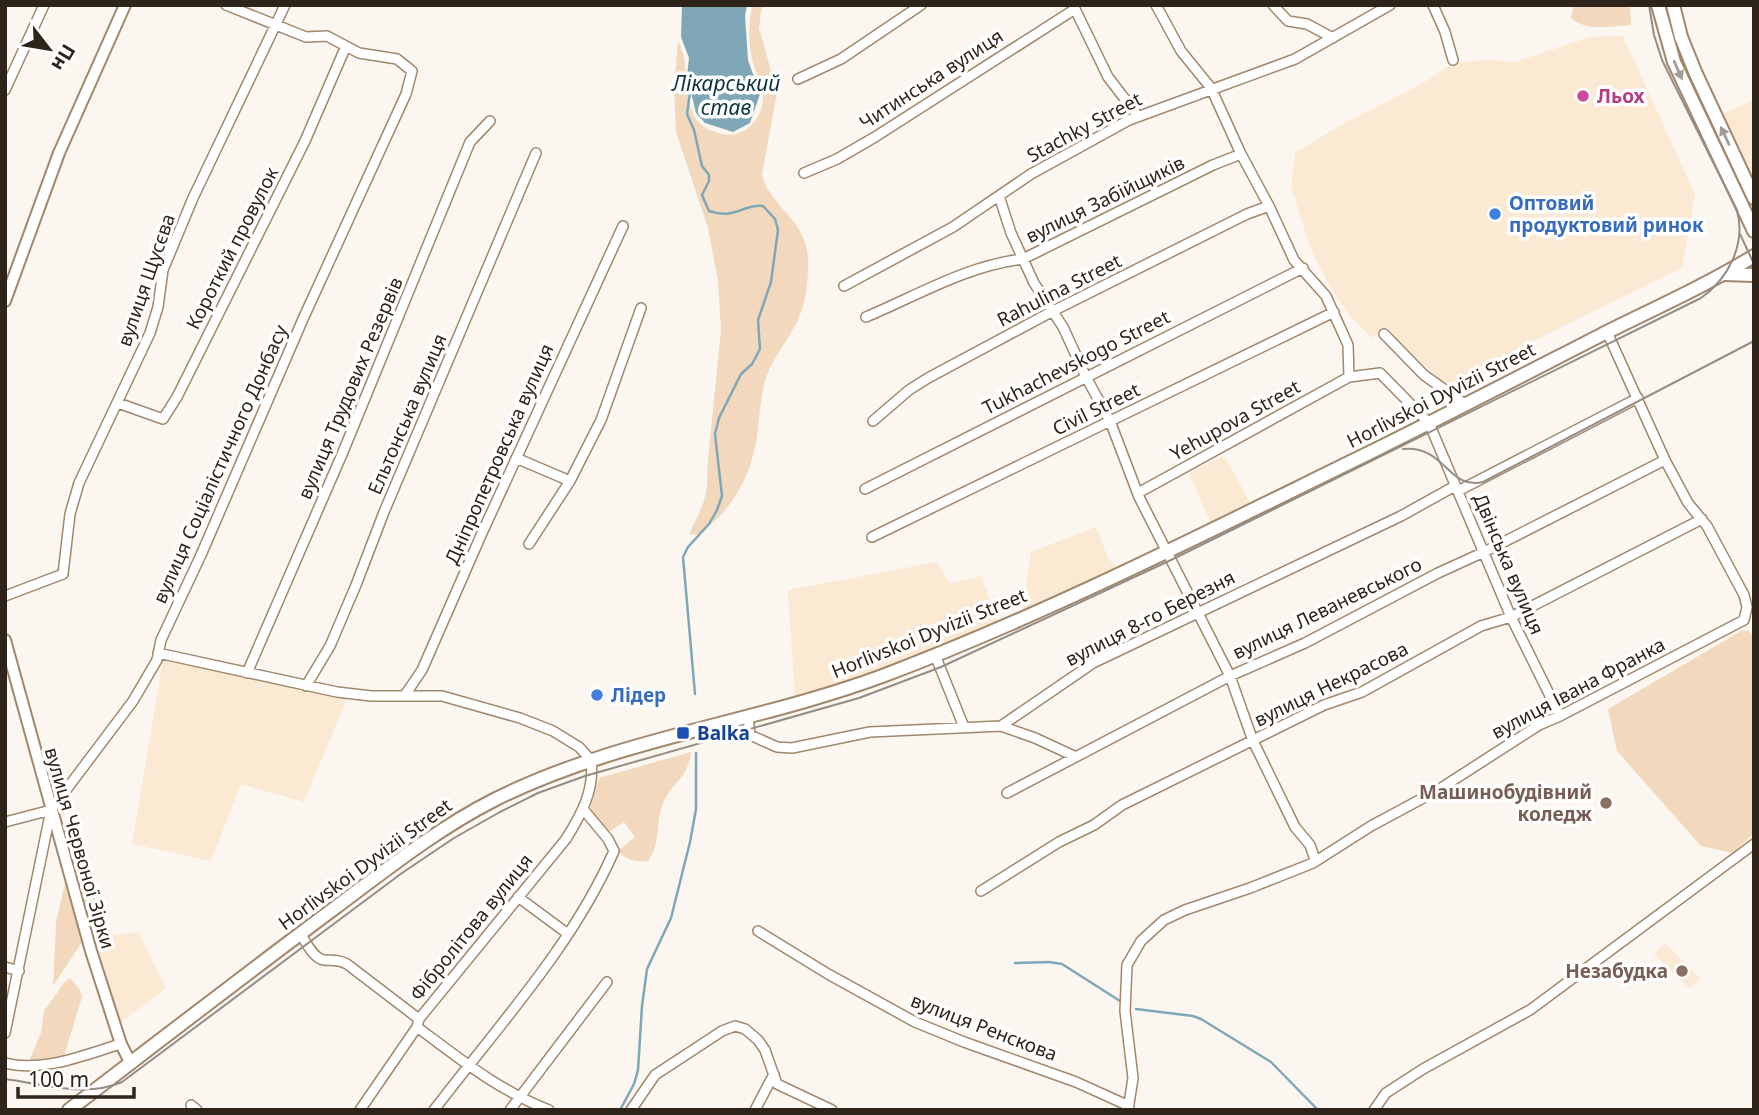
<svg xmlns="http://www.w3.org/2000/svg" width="1759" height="1115" viewBox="0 0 1759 1115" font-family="'Noto Sans',sans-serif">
	<rect width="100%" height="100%" fill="#fbf6f0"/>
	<path fill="#fce9d3" d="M1623 36 1695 194 1682 268 1543 336 1490 365 1472 387 1461 388 1441 380 1405 347 1387 327 1372 338 1350 316 1332 290 1310 247 1291 186 1295 153 1341 125 1422 84 1453 63 1485 60 1515 62 1590 37Z
		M1754 100V180L1753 181 1722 114Z
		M1224 456 1251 504 1211 524 1189 473Z
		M1096 527 1108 558 1119 571 1022 614 1031 552Z
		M937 562 950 583 981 576 999 625 887 669 795 697 788 590Z
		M163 660 347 699 304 802 241 784 211 861 132 844Z
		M138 932 166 988 115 1027 87 939Z
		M1665 943 1700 978 1690 989 1654 954Z"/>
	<path fill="#f2d9be" d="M752 5H764L761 11 759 28 777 92 762 174C768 205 804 217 808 256 809 277 806 306 796 324 787 341 774 357 767 375 759 398 760 420 756 443 748 482 730 513 697 535L689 534C701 510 709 496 707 469L721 330 718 281 708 228 676 132 674 89 678 41C690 63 683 90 693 114 699 126 707 129 718 133 742 141 764 120 763 95 763 83 754 71 752 59 748 42 749 22 752 5Z
		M1574 5H1630L1631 25C1611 26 1586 32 1571 18Z
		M1748 630 1754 636V833L1733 853 1701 846 1617 751 1608 709 1741 631Z
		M691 752C688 780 670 783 662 806 655 825 662 840 648 861 635 862 628 861 618 851L635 837 624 822 610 831 588 817 599 778Z
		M78 858H82L96 903 89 927 72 870Z
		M66 879 84 939 53 986 56 922Z
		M70 978 80 990 82 997 64 1056 29 1061 41 1033 44 1011 64 983Z"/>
	<path fill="#80a7b7" d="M682 5H747L745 16 748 60 760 94 750 123 733 132 705 123 696 113 687 76 689 58 681 37Z"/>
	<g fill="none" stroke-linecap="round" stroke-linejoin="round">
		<path stroke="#80a7b7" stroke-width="2.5" d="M691 85 687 114 694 130 702 166 709 175V181L702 195 709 211C736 220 742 204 763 206L775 219 778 230 771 282 758 320 760 349 752 364 741 374 719 418 715 434 722 496 717 510 709 524 688 547 683 557 695 694
			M1015 963 1049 962 1062 964 1120 1001
			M1136 1009 1193 1016 1201 1019 1271 1062 1318 1110
			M620 1110 634 1084 638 1070 642 1006 647 969 671 918 690 842 696 809V753"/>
		<defs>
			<path id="minor" d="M1156 5 1181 51 1211 88 1241 154 1269 206 1294 260 1326 296 1348 345 1349 377 1380 373 1429 423 1511 617 1560 716
				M1273 5 1288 21 1307 24 1333 38
				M1433 5 1445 32 1453 60
				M798 79 841 59 921 5
				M5 90 44 5
				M804 173 837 159 875 137 1075 9 1108 77 1138 116
				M999 196 1011 233 1023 259 1034 283 1063 327 1086 377 1110 421 1139 497 1230 676 1253 741 1295 827 1310 845 1315 860
				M844 286 953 227 1031 174 1129 120 1295 59 1390 5
				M866 317C916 296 968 265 1023 259L1213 165 1241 154
				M1384 334 1424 375 1466 405
				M118 403 163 419 177 397 305 141 346 46
				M873 421 909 390 928 378 1053 311 1247 214 1269 206
				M516 458 570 481
				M865 489 1303 268
				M1458 491 1638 398
				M1138 493 1349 377
				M872 537 1334 312
				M529 544 570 481 601 420 641 308
				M5 596 63 574 70 514 79 483 150 333 158 307 163 270 193 198 285 5
				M158 653 337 692 371 696H442L520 718 553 731 579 747 591 760C595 790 581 815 566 839L419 1019 417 1027 360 1110
				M935 655 964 727
				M247 673 343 452 470 142 490 121
				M306 686 330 646 356 585 384 512 536 153
				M405 695 422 670 482 533 623 226
				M748 716 750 735 777 747 792 748 870 732 1001 726 1093 663 1401 516 1455 486
				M1001 726 1035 738 1074 756
				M1007 793 1230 676 1305 643 1438 573 1484 552 1665 460
				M5 822 51 810 133 701 157 660 161 640 201 555 303 319 406 94 412 71 397 59 359 53 327 36 306 37 226 5
				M981 891 1059 842 1094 825 1122 805 1324 705 1362 692 1481 626 1511 617 1702 519
				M518 897 568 934
				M758 931 828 974 915 1022 964 1042 1076 1082 1129 1106
				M300 933C306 942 313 958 324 960 333 961 337 959 347 964L419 1019
				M5 967 19 971
				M417 1027C460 1059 498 1090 549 1110
				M5 1033 51 810
				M5 1063C43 1073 86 1054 121 1044
				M191 1105 197 1110
				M434 1110C497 1027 572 947 614 851L608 839 583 809
				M510 1110 607 982
				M631 1110 655 1075 722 1031 735 1026 745 1029 758 1040 765 1050 777 1084 832 1110
				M755 1110 774 1074
				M1128 1110 1133 1078 1125 1011 1127 965 1141 941 1164 920 1185 910 1250 888 1313 863 1371 826 1438 790 1539 725 1560 716 1744 620 1747 607 1744 595 1707 526 1688 503 1665 460 1607 332
				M1374 1110 1386 1093 1423 1069 1530 1010 1754 844"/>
			<path id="tertiary" d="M5 301 59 153 125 5
				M5 640 91 951 121 1044 130 1062"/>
			<path id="secondary" d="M1658 5 1674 62 1754 231
				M1673 5 1681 37 1696 74 1754 198
				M1725 274 1754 275
				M69 1110C158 1042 246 974 336 907 387 869 437 829 494 800 617 738 757 723 885 675 1051 612 1211 530 1371 452 1448 414 1525 374 1601 335 1653 309 1705 286 1754 256"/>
		</defs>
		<use href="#minor" stroke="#a1886d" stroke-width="12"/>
		<use href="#tertiary" stroke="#a1886d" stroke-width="14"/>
		<use href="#secondary" stroke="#a1886d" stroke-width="16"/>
		<use href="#minor" stroke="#fff" stroke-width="9"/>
		<use href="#tertiary" stroke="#fff" stroke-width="10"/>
		<use href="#secondary" stroke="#fff" stroke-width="12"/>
		<path stroke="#958d85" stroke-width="2" d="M1740 234 1754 264
			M1403 449C1446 445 1447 490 1483 482L1754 341
			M5 1079C43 1084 86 1098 122 1082L402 873 454 838 500 812 538 793 585 776 859 698 941 667 1171 560 1701 298C1729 278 1746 244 1737 210L1662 60 1654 35 1649 5"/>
	</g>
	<defs><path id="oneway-solid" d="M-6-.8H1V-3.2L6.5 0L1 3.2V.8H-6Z" transform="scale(1.75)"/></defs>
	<g fill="#a19c98">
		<use href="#oneway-solid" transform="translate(1678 70) rotate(66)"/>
		<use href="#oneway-solid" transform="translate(1725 136) rotate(-115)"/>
	</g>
	<circle fill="#d1479c" stroke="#fff" stroke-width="2.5" cx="1583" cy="96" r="7"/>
	<g fill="#3f7fe0" stroke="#fff" stroke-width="2.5">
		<circle cx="1495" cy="214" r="7"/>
		<circle cx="597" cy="695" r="7"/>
	</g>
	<rect fill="#1a4fb4" stroke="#fff" stroke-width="2.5" x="676" y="726" width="14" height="14" rx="3.5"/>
	<g fill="#8d6e63" stroke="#fff" stroke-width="2.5">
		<circle cx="1606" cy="803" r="7"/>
		<circle cx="1682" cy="971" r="7"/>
	</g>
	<g text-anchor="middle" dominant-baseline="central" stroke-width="7" stroke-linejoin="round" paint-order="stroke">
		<g font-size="19" fill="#2e2419" stroke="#fff">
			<text transform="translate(931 79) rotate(-33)">Читинська вулиця</text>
			<text transform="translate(1084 127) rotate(-28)">Stachky Street</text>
			<text transform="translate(1105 199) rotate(-26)">вулиця Забійщиків</text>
			<text transform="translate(232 248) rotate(-63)">Короткий провулок</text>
			<text transform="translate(146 280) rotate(-71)">вулиця Щусєва</text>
			<text transform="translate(1059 290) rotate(-27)">Rahulina Street</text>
			<text transform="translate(1076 362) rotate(-27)">Tukhachevskogo Street</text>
			<text transform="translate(350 388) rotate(-67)">вулиця Трудових Резервів</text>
			<text transform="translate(1441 395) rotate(-27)">Horlivskoi Dyvizii Street</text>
			<text transform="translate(1096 409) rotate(-26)">Civil Street</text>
			<text transform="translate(407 414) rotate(-67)">Ельтонська вулиця</text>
			<text transform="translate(1235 420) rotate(-29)">Yehupova Street</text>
			<text transform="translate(499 454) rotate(-66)">Дніпропетровська вулиця</text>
			<text transform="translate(220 464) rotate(-66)">вулиця Соціалістичного Донбасу</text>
			<text transform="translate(1509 564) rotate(67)">Двінська вулиця</text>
			<text transform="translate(1327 608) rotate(-26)">вулиця Леваневського</text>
			<text transform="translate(1150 618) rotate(-27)">вулиця 8-го Березня</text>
			<text transform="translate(929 633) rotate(-22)">Horlivskoi Dyvizii Street</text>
			<text transform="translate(1331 684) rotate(-26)">вулиця Некрасова</text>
			<text transform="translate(1578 688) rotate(-28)">вулиця Івана Франка</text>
			<text transform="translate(80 848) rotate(74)">вулиця Червоної Зірки</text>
			<text transform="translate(365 864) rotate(-36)">Horlivskoi Dyvizii Street</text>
			<text transform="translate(471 927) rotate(-51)">Фібролітова вулиця</text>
			<text transform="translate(984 1027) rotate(21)">вулиця Ренскова</text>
		</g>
		<g font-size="19" font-weight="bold" fill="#b23c85" stroke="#fff" text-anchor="start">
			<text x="1597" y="96">Льох</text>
		</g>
		<g font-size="19" font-weight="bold" fill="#366cbe" stroke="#fff" text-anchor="start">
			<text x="1509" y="203">Оптовий<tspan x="1509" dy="22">продуктовий ринок</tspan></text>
			<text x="611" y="695">Лідер</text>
		</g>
		<g font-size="19" font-weight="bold" fill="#164399" stroke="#fff" text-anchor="start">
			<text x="697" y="733">Balka</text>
		</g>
		<g font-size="19" font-weight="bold" fill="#785e54" stroke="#fff" text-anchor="end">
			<text x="1592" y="792">Машинобудівний<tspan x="1592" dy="22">коледж</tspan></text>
			<text x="1668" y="971">Незабудка</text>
		</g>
		<g font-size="21" font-style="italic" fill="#0e3340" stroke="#fff">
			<text x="726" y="83">Лікарський<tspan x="726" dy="24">став</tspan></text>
		</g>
	</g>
	<rect width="1759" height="1115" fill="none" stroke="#2e2419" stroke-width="14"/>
	<g transform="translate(49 49) rotate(121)" stroke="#ffffff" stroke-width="5" paint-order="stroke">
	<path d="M0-5L12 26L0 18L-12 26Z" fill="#2e2419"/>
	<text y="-10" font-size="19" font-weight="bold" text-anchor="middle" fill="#2e2419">Пн</text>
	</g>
	<path d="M18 1087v10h116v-10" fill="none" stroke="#2e2419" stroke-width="3.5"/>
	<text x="28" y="1087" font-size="21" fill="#2e2419" stroke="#ffffff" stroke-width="5" paint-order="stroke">100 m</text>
</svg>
